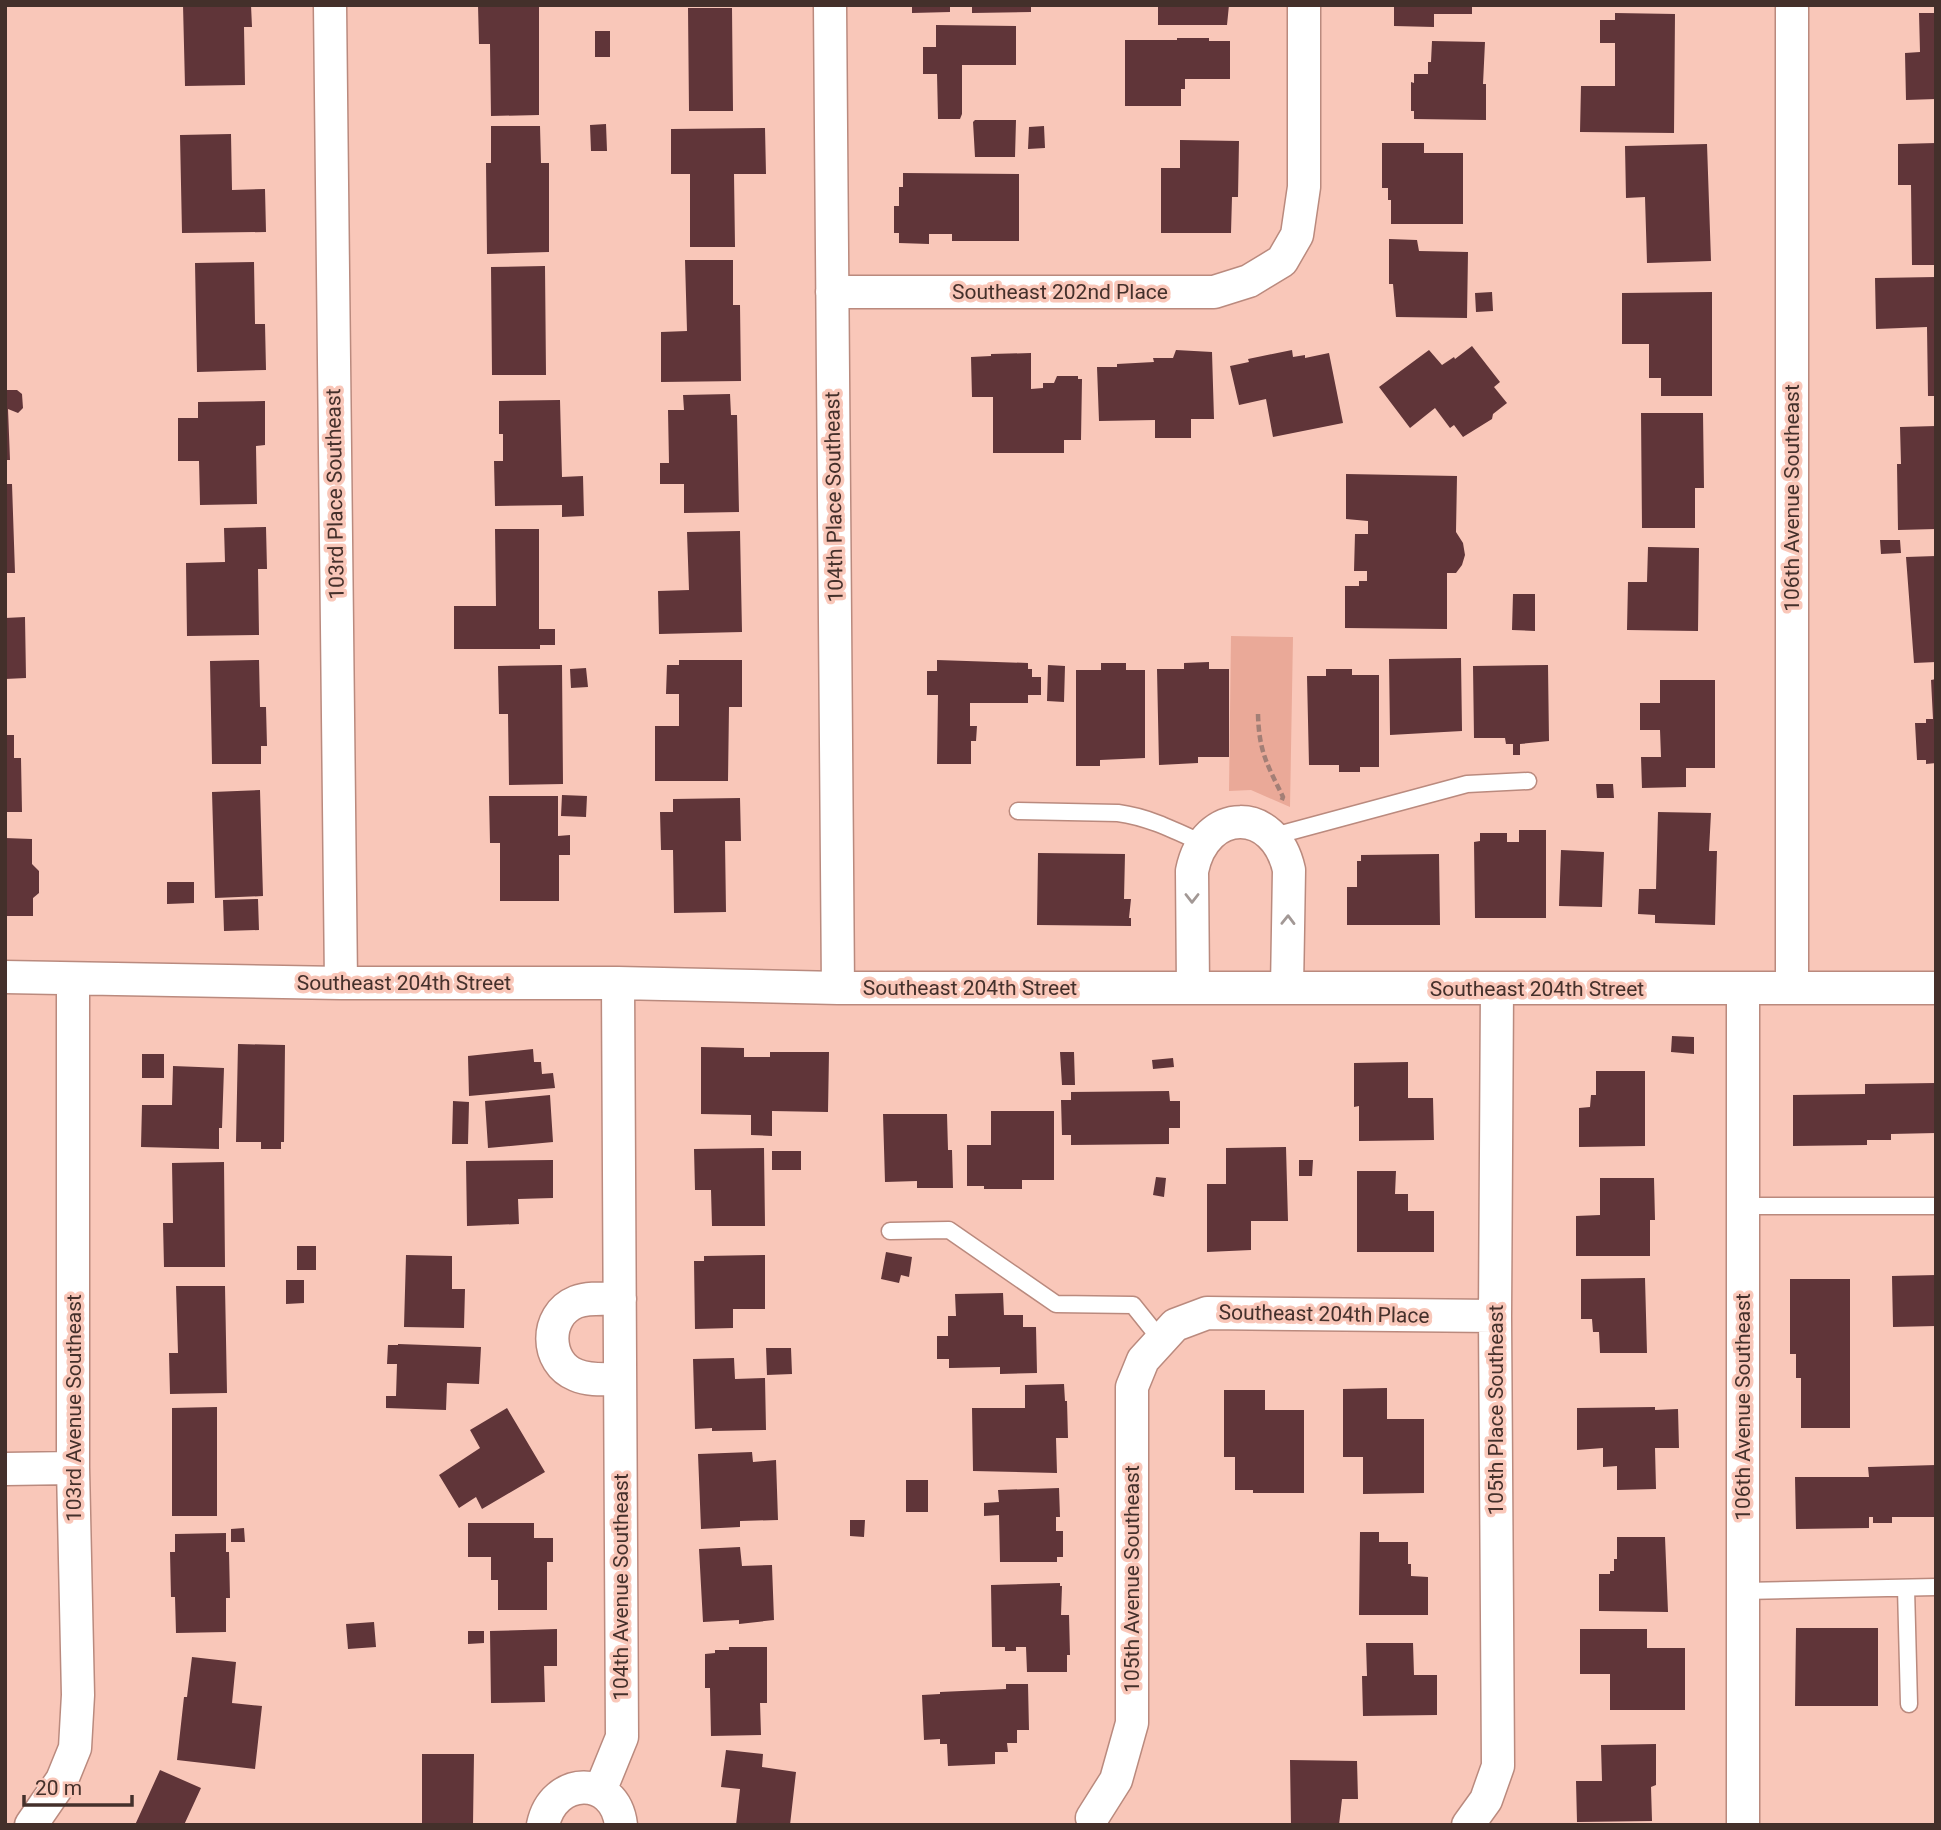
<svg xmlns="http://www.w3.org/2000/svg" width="1941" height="1830" viewBox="0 0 1941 1830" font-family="Roboto,sans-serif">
	<rect width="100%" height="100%" fill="#f9c7b9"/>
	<path fill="#eaa998" d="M1231 636 1293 637 1290 807 1251 790 1229 791Z"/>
	<path fill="#603539" d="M183 5H251L252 27H244L245 85 185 86Z
		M478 5H539V115L491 116 490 44H479Z
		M912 5H950V12L912 13Z
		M972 5H1031V12L972 13Z
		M1158 5H1229L1227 25H1158Z
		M1394 5H1472V14H1434V27L1394 26Z
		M688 8H732L733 111H689Z
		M1615 13 1675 14 1674 133 1580 132 1581 86H1615V43H1600V20H1615Z
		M1919 13H1936V99L1906 100 1905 53 1920 52Z
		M936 25 1016 26V65H962V114L960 119H938L937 74H923V47H936Z
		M595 31H610V57H595Z
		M1177 38H1209V41H1230V79H1185V89H1181V106H1125V40H1177Z
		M1432 41 1485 42 1483 84H1486V120L1414 119V111H1411V82L1414 83V74H1428V62H1431Z
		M975 120H1016L1015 157H975L973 122Z
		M606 124 607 151H591L590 125Z
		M491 126H540L541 163H549V252L487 254 486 163H491Z
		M1044 126 1045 148 1028 149 1029 127Z
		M765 128 766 174H734L735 247H690V174H671V129Z
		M231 134 232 190 265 189 266 232 182 233 180 135Z
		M1180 140 1239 141 1238 197H1232L1231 233H1161V168H1180Z
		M1382 143H1424V153H1463V224H1391V200H1388V188H1382Z
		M1936 143V265H1912L1911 185H1898V144Z
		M1707 144 1711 261 1647 263 1645 197 1626 198 1625 146Z
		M903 173 1019 174V241H952V234H929V244L899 243V233H894V206H899V187H903Z
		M1389 239 1417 240 1419 251 1468 252 1467 318 1396 317 1393 284H1389Z
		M685 260H733V305H740L741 381 661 382V332L687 331Z
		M254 262 255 324H265L266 370 197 372 195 263Z
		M545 266 546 375H492L491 267Z
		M1936 277V396H1928L1927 327 1876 329 1875 278Z
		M1492 292 1493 311 1476 312 1475 293Z
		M1712 292V396H1661V378H1649V344H1622V293Z
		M1472 346 1500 382 1494 387 1507 403 1493 414 1492 419 1463 437 1454 425 1450 428 1435 408 1410 428 1379 387 1429 350 1442 365 1454 357 1455 359Z
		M1176 350 1212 352 1214 419H1191V438H1155V420L1099 421 1097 367H1117V364L1154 362 1153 358H1173Z
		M1292 350 1293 357 1305 355V358L1329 353 1343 423 1273 437 1266 399 1239 405 1230 366 1249 362 1248 359Z
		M1031 353V389L1043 388V383H1054L1057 376H1078V379H1082L1081 440H1064V453H993V397H972L971 357 991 356V354Z
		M5 390H17L22 394 23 408 18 413 8 409 10 460H5Z
		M730 394 731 415H737L739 512 684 513V484H660V463H669L668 410H684L683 395Z
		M560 400 562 477 583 476 584 516 562 517V505L495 506 494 461H503V434H499V401Z
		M265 401V445L256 446 257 504 200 505 199 461H178V418H198V402Z
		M1641 413H1703L1704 488H1695V528H1642Z
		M1936 426V529L1898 530 1897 464H1901L1900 427Z
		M1346 474 1457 476 1456 532 1463 543 1465 555 1462 565 1456 573H1447V629L1345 628V586H1359V581H1367V571H1354L1355 534H1368V521L1346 519Z
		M5 484H12L15 573H5Z
		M266 527 267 569H258L259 635 187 636 186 563 225 562 224 528Z
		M495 529H539V629H555V645H540V649H454V606H496Z
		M740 531 742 632 659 634 658 591 689 590 687 532Z
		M1880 540H1900L1901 553 1881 554Z
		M1648 547 1699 548 1698 631 1627 630 1628 582H1647Z
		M1936 556V662L1914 663 1906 557Z
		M1513 594H1535V631L1512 630Z
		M25 617 26 678 5 679V618Z
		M1461 658 1462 731 1390 735 1389 659Z
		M259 660 260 707H266L267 746H261V764H212L210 661Z
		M679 660H742V707H729L728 781H655V726H679V694H666L667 665H679Z
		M937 660 1028 663V669H1032V677H1041V695H1028V703H970V726H977L976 741H971V764H937L938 695H927V671H937Z
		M1209 662V669H1229V757H1198V763L1159 765 1157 669H1184V663Z
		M1101 663H1126V670H1145V758L1100 760V766H1076V670H1101Z
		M562 665 563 784 509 785 508 714H499L498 666Z
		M1048 665 1065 666 1064 702 1047 701Z
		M1548 665 1549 741 1520 744V755H1513V744H1506L1505 738H1474L1473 666Z
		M586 668 588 687 571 688 570 669Z
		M1326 669H1352V675H1379V767H1360V772H1339V765H1309L1307 676H1326Z
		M1936 679V763L1926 764V760H1917L1915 723H1926V719H1933L1931 680Z
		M1660 680H1715V768H1686V787L1642 788 1641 757H1661L1660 730H1640V703H1660Z
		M5 735H14V758H21L22 812H5Z
		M1596 784H1613L1614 798H1597Z
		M260 790 263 896 215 898 212 792Z
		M562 795 587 796 586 817 561 816Z
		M489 796H558V836L570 835V855H559V901H500V843H490Z
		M740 798 741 841H725L726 912 674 913 673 850H661L660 812H673V799Z
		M1658 812 1711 813 1709 851H1717L1715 925 1655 923V915L1638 914 1639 889H1656Z
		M1519 830H1546V918H1475L1474 842 1480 841V833H1507V842H1519Z
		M5 838 32 839V864L39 871V893L33 898V916H5Z
		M1561 850 1604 852 1602 907 1559 906Z
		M1038 853 1125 854 1124 899H1131L1129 918H1131V926L1037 925Z
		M1439 854 1440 925H1347V887H1357V861H1361V855Z
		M167 882H194V903L167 904Z
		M258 899 259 930 224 931 223 900Z
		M1672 1036 1694 1037V1054L1671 1052Z
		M238 1044 285 1045 284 1142H281V1149H261V1142H236Z
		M701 1047 744 1048V1057H770V1052H829L828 1112 772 1111V1136L751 1135V1115L701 1114Z
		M533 1049 534 1062H541L542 1074 553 1073 555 1088 469 1096 468 1056Z
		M1060 1052H1074L1075 1085H1062Z
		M142 1054H164V1078H142Z
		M1173 1058 1174 1067 1153 1069 1152 1060Z
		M1408 1062V1098H1433L1434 1140 1359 1141V1106L1354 1107V1063Z
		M173 1066 224 1068 222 1128H219V1149L141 1147 142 1105H172Z
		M1596 1071H1645V1146L1579 1147V1108L1590 1107 1591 1095H1596Z
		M1936 1083V1133L1891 1134V1140H1867V1145L1793 1146V1095L1865 1094V1084Z
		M1169 1091 1170 1101H1180V1128H1169V1144L1071 1145V1135H1062L1061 1100H1071V1092Z
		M550 1095 553 1142 488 1148 485 1101Z
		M453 1101 469 1102 468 1144H452Z
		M991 1111H1054V1180H1022V1189H984V1186H967V1145H991Z
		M883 1114H947L948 1150H952L953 1188H917V1181L885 1182Z
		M1286 1147 1288 1221H1251V1250L1207 1252V1184H1226V1148Z
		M764 1148 765 1226H712L711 1190H695L694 1149Z
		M772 1151H801V1170H772Z
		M553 1160V1198L518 1199 519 1224 467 1226 466 1161Z
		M1299 1160H1313L1312 1176H1299Z
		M224 1162 225 1267H164L163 1223H173L172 1163Z
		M1357 1171H1396L1395 1194H1408V1211H1434V1252H1357Z
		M1156 1177 1166 1178 1164 1197 1153 1195Z
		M1600 1178H1654L1655 1220H1650V1256H1576V1216L1600 1215Z
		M297 1246H316V1270H297Z
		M886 1252 912 1257 909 1277 901 1275 899 1283 881 1279Z
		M406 1255 452 1256V1289H465L464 1328 404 1327Z
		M765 1255V1309H733V1328L695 1329 694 1261H704V1256Z
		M1936 1275V1326L1893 1327 1892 1276Z
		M1645 1278 1647 1353H1600L1599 1332H1593L1592 1319H1581V1279Z
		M1790 1279H1850V1428H1801V1378H1796V1354H1790Z
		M286 1280H304V1303L286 1304Z
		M176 1286H225L227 1393 170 1394 169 1353H178Z
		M1003 1293 1004 1315H1023V1327H1036L1037 1373 1000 1374V1367L949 1368V1359H937V1336H948V1316H956L955 1294Z
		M398 1344 481 1347 479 1384 447 1383 446 1410 386 1408V1396H396L397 1364H387L388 1345H398Z
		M766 1348H791L792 1374 767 1375Z
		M734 1358 735 1379 765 1378 766 1430 712 1431V1428L695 1429 693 1359Z
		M1064 1384 1065 1401H1067L1068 1438H1056L1057 1473 973 1471 972 1408H1025V1385Z
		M1387 1388V1419H1424V1493L1363 1494V1457H1343V1389Z
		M1224 1390H1265V1410H1304V1493H1253V1490H1235V1457H1224Z
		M217 1407V1516H172V1408Z
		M1655 1407V1410L1678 1409 1679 1448H1655L1656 1489 1617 1490V1466L1603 1467V1448L1577 1450V1408Z
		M507 1408 545 1472 482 1509 476 1497 459 1508 439 1475 480 1448 470 1430Z
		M752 1452 753 1462 776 1460 778 1520 740 1521V1527L701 1529 698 1454Z
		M1936 1465V1517H1892V1523H1873V1517H1869V1528L1796 1529 1795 1477H1869L1868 1467Z
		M906 1480H928V1512H906Z
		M1059 1488 1060 1517H1056V1531H1063V1557H1057V1562H1000L999 1515 984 1516V1503L999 1502 998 1490Z
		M850 1520H865L864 1537 850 1536Z
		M468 1523H534V1538H553V1562H547V1610H498V1580H491V1557H468Z
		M244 1528 245 1542H231V1529Z
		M1360 1532H1379V1542H1408V1564H1411V1576L1428 1577V1615H1359Z
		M226 1533V1552H229L230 1598H226V1632L176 1633 175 1597H171L170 1552H175V1534Z
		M1617 1537H1665L1668 1612 1599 1611V1574H1610V1571H1614V1559H1617Z
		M740 1547 742 1566 772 1565 774 1620 739 1624V1620L703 1622 699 1549Z
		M1060 1583V1586H1062L1061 1615H1069L1070 1655H1067V1672H1027L1026 1647H1016V1651H1005V1647H992L991 1585Z
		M374 1622 376 1647 348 1649 346 1624Z
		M1796 1628H1878V1706H1795Z
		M557 1629V1666H544L545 1702 491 1703 490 1631Z
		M1580 1629H1647V1648H1685V1710H1610V1674H1580Z
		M468 1631H484V1643L468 1644Z
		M1366 1643H1413L1414 1675H1437V1715L1363 1716 1362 1676H1367Z
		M729 1647H767V1703H760L761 1735 711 1736 710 1688H705V1654L715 1653V1650H729Z
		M192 1657 236 1662 232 1703 262 1706 255 1769 177 1760 184 1697H187Z
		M1006 1684H1028L1029 1730H1017V1743H1007L1008 1752H995V1764L948 1766 947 1744H940V1739L924 1740 922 1695 940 1694V1692L1006 1689Z
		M1656 1744V1785L1651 1787 1652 1821 1577 1822 1576 1781H1602L1601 1745Z
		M726 1750 763 1754 762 1767 796 1772 790 1825H736L740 1789 721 1787Z
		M422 1754H474L473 1825H422Z
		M1290 1760 1357 1761 1358 1799H1342L1339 1825H1291Z
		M160 1770 201 1788 184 1825H135Z"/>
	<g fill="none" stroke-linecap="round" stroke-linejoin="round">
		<defs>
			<path id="service" d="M1018 811 1118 813C1148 817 1174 830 1202 843
				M1274 836 1467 784 1528 781
				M1743 1206H1936
				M890 1231 949 1230 1056 1304 1133 1305 1161 1340
				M1906 1588 1909 1704
				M1743 1591 1936 1587"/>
			<path id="minor" d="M330 5 341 983
				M830 5 838 988
				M1792 8V988
				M832 292H1214L1249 281 1282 261 1297 235 1304 187V5
				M5 977 341 983H618L838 988H1936
				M1193 988 1192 871C1205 806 1275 806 1289 870L1287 988
				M1743 989V1825
				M620 1299C606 1299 589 1297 576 1302 544 1315 545 1363 576 1375 590 1381 606 1379 620 1379
				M5 1469 73 1468
				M600 1791 622 1737 618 983
				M1092 1818 1116 1780 1132 1723V1387L1143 1360 1175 1325 1207 1313 1495 1316
				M31 1825 62 1780 75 1748 78 1695 73 1468V979
				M543 1825C553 1776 615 1774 621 1825
				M1468 1825 1486 1800 1498 1766 1495 1316 1497 988"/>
		</defs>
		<use href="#service" stroke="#ba8a7e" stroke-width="19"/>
		<use href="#minor" stroke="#ba8a7e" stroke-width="35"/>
		<path stroke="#a37f76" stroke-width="4.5" stroke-dasharray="7 3.5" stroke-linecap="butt" d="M1258 714C1259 752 1267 764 1283 797L1281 802"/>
		<use href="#service" stroke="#fff" stroke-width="16"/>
		<use href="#minor" stroke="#fff" stroke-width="32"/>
	</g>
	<defs><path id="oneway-chevron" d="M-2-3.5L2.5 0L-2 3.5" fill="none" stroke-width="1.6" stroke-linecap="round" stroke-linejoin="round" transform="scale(1.75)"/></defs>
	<g stroke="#a29895">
		<use href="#oneway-chevron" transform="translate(1192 898) rotate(90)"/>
		<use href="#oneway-chevron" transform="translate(1288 920) rotate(-89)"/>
	</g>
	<g text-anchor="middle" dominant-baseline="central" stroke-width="7" stroke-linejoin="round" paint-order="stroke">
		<g font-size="21" fill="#44302b" stroke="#f9c7b9">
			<text x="1060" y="292">Southeast 202nd Place</text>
			<text transform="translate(335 494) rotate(-91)">103rd Place Southeast</text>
			<text transform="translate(834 497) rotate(-91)">104th Place Southeast</text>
			<text transform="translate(1792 498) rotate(-90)">106th Avenue Southeast</text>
			<text x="404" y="983">Southeast 204th Street</text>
			<text x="970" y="988">Southeast 204th Street</text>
			<text x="1537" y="989">Southeast 204th Street</text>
			<text transform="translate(1324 1314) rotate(1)">Southeast 204th Place</text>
			<text transform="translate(1743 1407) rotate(-90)">106th Avenue Southeast</text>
			<text transform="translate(74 1408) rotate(-90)">103rd Avenue Southeast</text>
			<text transform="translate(1496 1410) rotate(-90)">105th Place Southeast</text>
			<text transform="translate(1132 1579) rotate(-90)">105th Avenue Southeast</text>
			<text transform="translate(621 1587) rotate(-90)">104th Avenue Southeast</text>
		</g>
	</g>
	<rect width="1941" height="1830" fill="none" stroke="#44302b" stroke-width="14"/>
	<path d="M24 1795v10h108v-10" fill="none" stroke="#44302b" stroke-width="3.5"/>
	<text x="35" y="1795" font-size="21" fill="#44302b" stroke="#f9c7b9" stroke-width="5" paint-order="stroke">20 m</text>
</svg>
